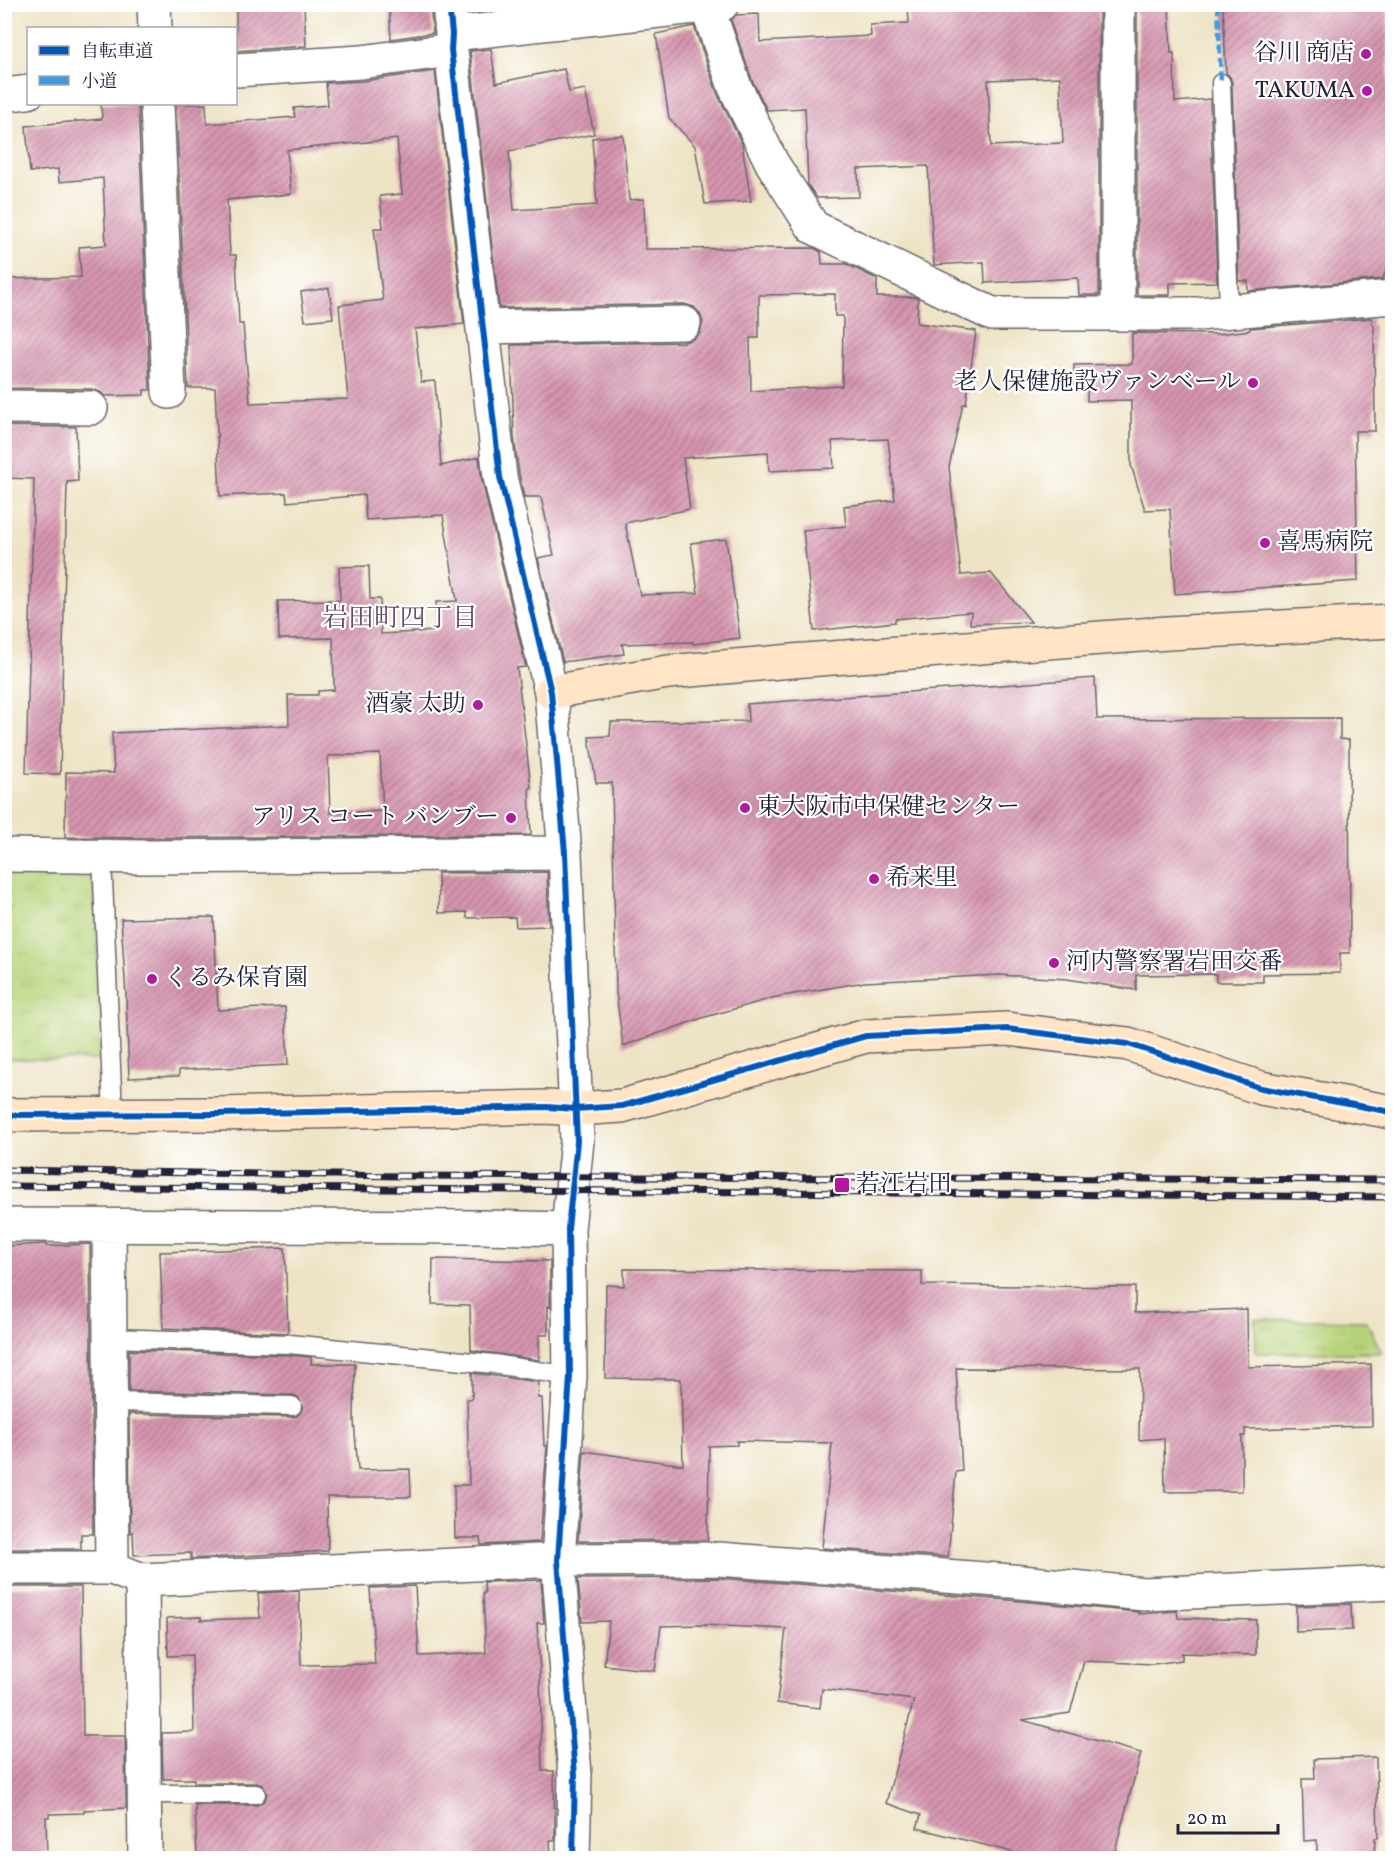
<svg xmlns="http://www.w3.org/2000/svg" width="1397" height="1863" viewBox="0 0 1397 1863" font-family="Vollkorn,'Noto Serif JP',serif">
	<defs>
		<pattern id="grass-tufts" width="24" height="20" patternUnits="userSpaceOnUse" patternTransform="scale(1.5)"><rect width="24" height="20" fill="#b7d379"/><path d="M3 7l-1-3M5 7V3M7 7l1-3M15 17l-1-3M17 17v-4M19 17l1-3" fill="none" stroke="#9db56a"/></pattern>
		<pattern id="building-hatch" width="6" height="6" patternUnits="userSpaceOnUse" patternTransform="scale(1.5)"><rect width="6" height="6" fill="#d695af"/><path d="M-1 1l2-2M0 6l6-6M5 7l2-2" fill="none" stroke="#ad7990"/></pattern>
	</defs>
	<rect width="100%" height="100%" fill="#fff"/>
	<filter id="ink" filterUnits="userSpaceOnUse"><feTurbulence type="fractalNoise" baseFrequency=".0167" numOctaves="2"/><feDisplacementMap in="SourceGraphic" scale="12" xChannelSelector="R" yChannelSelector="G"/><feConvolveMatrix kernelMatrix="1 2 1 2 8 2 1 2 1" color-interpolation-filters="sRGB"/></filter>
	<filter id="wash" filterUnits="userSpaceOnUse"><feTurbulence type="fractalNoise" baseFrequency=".008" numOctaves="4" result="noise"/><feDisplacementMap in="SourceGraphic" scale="24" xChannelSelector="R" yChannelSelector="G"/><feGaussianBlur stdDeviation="1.35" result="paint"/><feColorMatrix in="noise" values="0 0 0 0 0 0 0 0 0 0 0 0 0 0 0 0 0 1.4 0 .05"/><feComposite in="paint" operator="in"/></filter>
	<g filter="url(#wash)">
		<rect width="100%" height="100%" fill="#eee3c5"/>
		<path fill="url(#grass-tufts)" stroke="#6c7a5a" stroke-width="1.5" d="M5 871 93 872 104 1060 5 1059Z
			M1255 1319 1366 1321 1382 1353H1256Z"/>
		<g id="blocks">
			<path fill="url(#building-hatch)" fill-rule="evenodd" d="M236 4H304L306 46 236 51Z
				M409 4H430L433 33 391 39 389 6Z
				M468 4H486V11L469 13Z
				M908 4H1099V295H1079L1078 278 985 283 984 262 934 265 928 166 858 169 859 197 817 198 808 185 805 108 767 110 752 80 731 20 736 15 759 14 760 42 871 36 870 25 909 23ZM1060 77 1063 143 991 146 988 80Z
				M1137 4H1169L1171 53H1174L1175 102 1210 99 1217 282 1170 283V295H1137Z
				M1223 4H1388L1389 261 1383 279 1248 291V281H1239L1232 83 1230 77 1226 73Z
				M694 26 717 93 742 144 751 201 705 204 695 146 669 118 656 34Z
				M491 49 496 83 564 69 569 92 585 89 594 134 509 151 514 210 597 205 592 138 623 135 629 200 644 199 645 249 814 248 821 252 822 264H846L877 279V297H914L918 299 917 323 976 331 966 404H963L949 467 961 575 991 573 1031 622 970 624 971 612 895 619V622L814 631 803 530 846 526 844 506 895 500 888 439 832 441 834 468 769 471 768 452 683 458 690 509 625 523 640 595 698 593 691 543 726 539 740 638 693 644V642L622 644 624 654 563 662 538 558 554 555 541 497H524L519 474 514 437 511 345 684 342 693 339 700 333 703 322 700 314 694 307 684 304 499 308 470 51ZM835 294V316H843L842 386 751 391 750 338H759V295Z
				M435 71 464 324 415 329 421 382 435 381 441 466 479 457 482 481 526 667 517 668 531 788H529L531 835 146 838 65 837 66 772 114 773 112 733 289 725 288 695H318V691L334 690 333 638 279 639 278 601 340 600 339 567 369 566 370 599H380L381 634 437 631 436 602 457 601 443 515 366 520 364 495 287 502 286 493 220 496 215 388H188L176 104H206L207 124 295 117 294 108 328 105 326 83 363 81ZM397 139 402 194 380 196 383 228H374L383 300 339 305 348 399 250 403 243 324H239L236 255H230L227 200 291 194 287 150ZM380 754 383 811 330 813 328 756Z
				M101 104H138L150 390H144V395L105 396 100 392 91 389 4 388V279L81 277 79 247 106 245 103 178 59 182 58 169 30 172 26 126 102 119Z
				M329 288 333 318 305 321 301 292Z
				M1372 318V324L1374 326 1375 431H1355L1358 581 1175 594 1170 509 1145 510 1131 465V400L1087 401V390H1074V365L1132 364V333L1219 334 1250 330V328Z
				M4 426 76 427 78 481 67 482 60 774 26 773 34 479 4 478Z
				M1095 678 1097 719 1340 718V739L1349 740 1350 953H1340V973L1263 974V982H1216V974L1136 975V990L1067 979 999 975 865 982 776 997 702 1018 623 1046 616 992 612 783H596L589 737 610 736 611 722 748 721 747 704Z
				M547 872 549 926 516 927 515 917 467 918V912L439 913 438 873Z
				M214 917 218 1010 285 1007 288 1065 179 1070V1076L129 1078 126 995 121 919Z
				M46 1244V1246L90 1244 93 1534H81V1549H6L4 1246Z
				M285 1248 288 1333 163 1328 160 1252Z
				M433 1259 550 1261V1307L548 1306V1335H539V1360L471 1350 470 1305 432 1304Z
				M624 1269 922 1271V1285L1135 1287V1313L1247 1309 1248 1367 1371 1364 1372 1426 1245 1429V1436H1242V1491L1165 1492 1164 1438 1139 1440 1140 1369 956 1368 962 1471 956 1472 948 1557 822 1548 832 1443 737 1441V1445L709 1446 708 1540 578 1541 584 1451 683 1465 681 1379 605 1378 606 1285 624 1286Z
				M129 1350 288 1355 311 1357V1364H355L354 1421 358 1470 410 1469 411 1497H327L328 1551 191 1559V1553L134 1555 133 1532 130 1533 129 1414 292 1417 297 1416 301 1412 303 1406 298 1397 292 1395 129 1391Z
				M472 1373 539 1382 538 1398H542L544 1446H547L540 1542 481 1545 480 1538H455L454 1485H469L467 1399H472Z
				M717 1578 1009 1600 1139 1612V1614L1177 1611 1178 1618 1256 1620V1655L1182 1653V1660L1154 1664 1084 1661 1070 1713 1022 1720 1141 1753 1113 1858H1036L917 1828 921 1815 886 1803 914 1700 822 1689 820 1708 777 1703 786 1629 703 1625 661 1626 655 1671 604 1665 609 1621 582 1622 578 1579Z
				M541 1580 544 1623H537L540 1673 542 1771H554L555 1840H550L551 1858H197L195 1805H257L265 1800 267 1793 262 1785 257 1783H194V1779H163L162 1733 194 1732 192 1655 168 1656 167 1618 201 1617V1620L260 1618 258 1593 299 1591 301 1665 375 1664 370 1588 415 1586 419 1656 486 1653 483 1593H485L484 1582Z
				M4 1587H81L83 1736H125L126 1808 84 1810V1813L49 1814V1817H46L47 1858H4Z
				M1351 1604 1352 1630 1296 1632V1606Z
				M1376 1757 1378 1838H1375L1374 1858H1317V1840L1304 1841 1302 1779H1315L1314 1759Z"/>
		</g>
	</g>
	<g filter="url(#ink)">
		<use href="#blocks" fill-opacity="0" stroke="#69666b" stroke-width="1.5"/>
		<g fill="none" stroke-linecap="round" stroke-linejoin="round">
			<defs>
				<path id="lane" d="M1221 83 1229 311
					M102 857 113 1114
					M111 1338 289 1344 494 1364 570 1376
					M111 1402 292 1406
					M145 1794H256"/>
				<path id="street" d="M154 4 155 28
					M449 4 452 34 451 50 500 477 551 692 565 853 577 1141 568 1229 570 1376 558 1560 575 1775 573 1858
					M706 4 735 87 772 163 813 227 992 314H1198L1392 297
					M1118 4V314
					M452 34 722 4
					M236 70 361 62 451 50
					M4 95 28 92
					M157 104 169 392
					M483 327 684 323
					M4 407 91 408
					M4 855 146 857 565 853
					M4 1225 480 1227 568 1229
					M109 1226 112 1568
					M4 1568H112L142 1580 558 1560 718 1559 1011 1581 1144 1594 1392 1583
					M142 1580 145 1858"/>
				<path id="secondary" d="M551 692 668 672 792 661 1168 633 1392 621
					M4 1115 216 1114 547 1107 575 1109 622 1106 866 1036 1007 1029 1128 1044 1261 1088 1392 1112"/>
			</defs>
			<use href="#lane" stroke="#69666b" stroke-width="21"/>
			<use href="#street" stroke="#69666b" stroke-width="36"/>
			<use href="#secondary" stroke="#69666b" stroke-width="36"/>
			<use href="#lane" stroke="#fff" stroke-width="18"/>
			<use href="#street" stroke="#fff" stroke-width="33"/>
			<use href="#secondary" stroke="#ffe4c6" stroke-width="33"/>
			<defs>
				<path id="rail" d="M4 1170 402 1176 1392 1180
					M4 1186 1392 1197"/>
			</defs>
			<use href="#rail" stroke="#22223b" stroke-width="7"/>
			<use href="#rail" stroke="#fff" stroke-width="4.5" stroke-dasharray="14" stroke-linecap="butt"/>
			<path stroke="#3c9ce2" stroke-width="4.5" stroke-dasharray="9 4.5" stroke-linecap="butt" d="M1218 4 1221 83"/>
			<defs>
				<path id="cycleway" d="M449 4 452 34 451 50 500 477 551 692 565 853 577 1141 568 1229 570 1376 558 1560 575 1775 573 1858
					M4 1115 216 1114 547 1107 575 1109 622 1106 866 1036 1007 1029 1128 1044 1261 1088 1392 1112"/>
			</defs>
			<use href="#cycleway" stroke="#fff" stroke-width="10"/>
			<use href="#cycleway" stroke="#0057b8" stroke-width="6"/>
		</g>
	</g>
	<g fill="#b5179e" stroke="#fff" stroke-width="2">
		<circle cx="1366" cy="54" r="6"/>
		<circle cx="1367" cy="91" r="6"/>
		<circle cx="1253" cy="383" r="6"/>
		<circle cx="1265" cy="543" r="6"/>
		<circle cx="478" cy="705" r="6"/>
		<circle cx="745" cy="808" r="6"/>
		<circle cx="511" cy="818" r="6"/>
		<circle cx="874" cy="879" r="6"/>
		<circle cx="1054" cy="963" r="6"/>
		<circle cx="152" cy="979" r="6"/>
		<rect x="834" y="1177" width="16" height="16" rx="3"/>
	</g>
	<g text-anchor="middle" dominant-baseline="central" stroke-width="4.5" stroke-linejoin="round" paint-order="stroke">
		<g font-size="24" fill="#22223b" stroke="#fff" text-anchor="start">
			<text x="1354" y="54" text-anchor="end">谷川 商店</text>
			<text x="1355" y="91" text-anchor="end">TAKUMA</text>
			<text x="1241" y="383" text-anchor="end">老人保健施設ヴァンベール</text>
			<text x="1277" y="543">喜馬病院</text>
			<text x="466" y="705" text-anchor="end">酒豪 太助</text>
			<text x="757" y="808">東大阪市中保健センター</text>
			<text x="499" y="818" text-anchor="end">アリス コート バンブー</text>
			<text x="886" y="879">希来里</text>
			<text x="1066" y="963">河内警察署岩田交番</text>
			<text x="164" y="979">くるみ保育園</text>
			<text x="856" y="1185">若江岩田</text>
		</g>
		<g font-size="26" fill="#614a64" stroke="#fff">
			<text x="400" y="619">岩田町四丁目</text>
		</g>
	</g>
	<rect width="1397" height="1863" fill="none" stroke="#fff" stroke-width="24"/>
	<rect x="27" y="27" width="210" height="78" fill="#ffffff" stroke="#a7a7b1" stroke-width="1.5"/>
	<rect x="39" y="46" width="30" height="9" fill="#0057b8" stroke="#a7a7b1" stroke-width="1.5"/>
	<text x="81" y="57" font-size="18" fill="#22223b">自転車道</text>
	<rect x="39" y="76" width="30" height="9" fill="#3c9ce2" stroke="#a7a7b1" stroke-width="1.5"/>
	<text x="81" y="87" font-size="18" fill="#22223b">小道</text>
	<path d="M1178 1824v9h100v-9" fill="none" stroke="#22223b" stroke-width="3"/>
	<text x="1187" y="1824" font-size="18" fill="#22223b" stroke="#ffffff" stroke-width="4.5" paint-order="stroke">20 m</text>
</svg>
